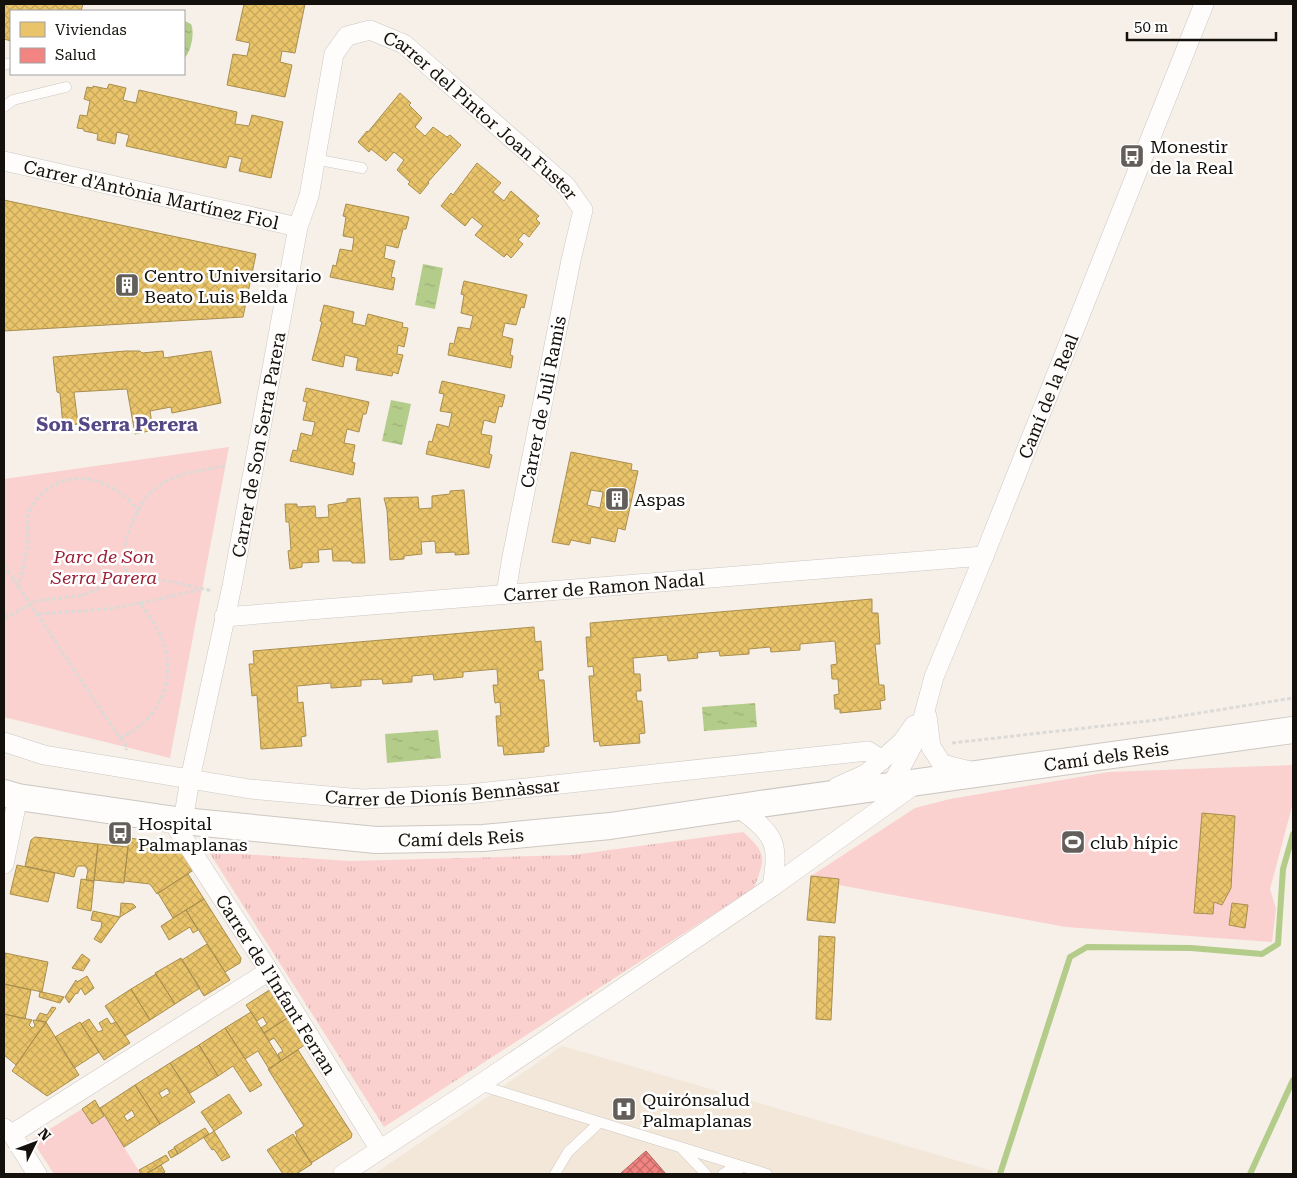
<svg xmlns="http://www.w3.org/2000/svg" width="1297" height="1178" viewBox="0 0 1297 1178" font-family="'Roboto Serif',serif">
	<defs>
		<pattern id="grass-tufts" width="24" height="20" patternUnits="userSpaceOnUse" patternTransform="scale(1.25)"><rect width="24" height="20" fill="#fad1cf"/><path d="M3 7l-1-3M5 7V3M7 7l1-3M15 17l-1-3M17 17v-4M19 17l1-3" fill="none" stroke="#d5b2b0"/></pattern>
		<pattern id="water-ripples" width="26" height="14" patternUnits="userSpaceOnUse" patternTransform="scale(1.25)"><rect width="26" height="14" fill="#b4cc8a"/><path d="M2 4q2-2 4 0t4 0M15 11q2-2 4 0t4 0" fill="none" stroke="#9aae76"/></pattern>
		<pattern id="homes-cross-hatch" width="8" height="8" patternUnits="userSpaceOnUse" patternTransform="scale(1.25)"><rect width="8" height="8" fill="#e9c46a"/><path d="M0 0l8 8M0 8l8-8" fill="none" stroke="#c7a75b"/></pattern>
		<pattern id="health-cross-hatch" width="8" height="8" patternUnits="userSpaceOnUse" patternTransform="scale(1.25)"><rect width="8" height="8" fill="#f28482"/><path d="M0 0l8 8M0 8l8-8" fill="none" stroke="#c36b69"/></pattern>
	</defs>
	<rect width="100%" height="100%" fill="#f6f0e9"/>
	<path fill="#f2e7d9" d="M562 1046 993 1171V1174H374Z"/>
	<path fill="url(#grass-tufts)" d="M743 832C768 854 765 859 754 888L384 1127 209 852 350 861 573 855Z"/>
	<path fill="#fad1cf" d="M229 447 170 758 4 717V479Z
		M1293 765V803L1270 889 1276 909 1272 942 1066 927 839 885V879L811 876 915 808 950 799 1109 772Z
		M82 1109 92 1124 104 1116 141 1174H54L32 1140Z"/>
	<path fill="url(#water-ripples)" d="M185 21 191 24C195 32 191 53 184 58Z
		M423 264 443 268 435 309 415 305Z
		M391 400 411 404 402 445 382 441Z
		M755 703 757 727 704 731 702 707Z
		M438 730 441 758 387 763 385 734Z"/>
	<path fill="url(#homes-cross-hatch)" stroke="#a98e4e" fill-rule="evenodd" d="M4 4H83L81 11H11V41L4 39Z
		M244 4H305L295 53 282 51 280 62 292 65 285 97 227 85 233 54 247 56 250 43 236 40Z
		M109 84 126 88 123 100 136 103 139 90 237 112 235 124 249 126 252 115 283 122 271 178 239 171 242 159 229 156 226 168 126 146 129 135 117 132 115 144 97 140 98 134 84 131V129L77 128 80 115 87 116 90 101 84 99 87 87 93 88V86L107 89Z
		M400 93 411 103 409 105 422 118 415 127 425 136 433 127 447 137 450 135 461 145 428 182 429 183 420 194 408 184 410 182 397 170 404 160 394 152 386 161 371 149 369 152 358 142 367 131 368 132Z
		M477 163 501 183 493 192 504 201 511 191 539 216 536 219 540 223 529 237 524 233 518 240 523 244 511 258 507 254 504 257 475 235 483 226 472 217 465 226 441 206 451 193 453 195Z
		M4 200 256 254 243 317 4 331Z
		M346 204 409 217 406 229H403L398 248 386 245 384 258 395 261 391 277 395 278 393 290 330 277 333 265 336 266 340 249 352 251 354 238 343 236 346 217 343 216Z
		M464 281 527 295 524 308 521 307 516 325 505 323 502 336 513 339 510 355 513 356 511 368 448 355 450 343 454 344 458 327 470 329 473 316 461 313 464 295 461 294Z
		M324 305 354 312 352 323 365 326 368 314 403 323 402 327 408 328 404 347 398 345 397 354 403 355 398 374 393 372 392 376 356 370 358 358 345 355 343 367 312 360 322 322 320 321Z
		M126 351H140L142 353 163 351 164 358 211 351 221 403 172 413 171 407 150 411 153 430 135 434 127 389 74 392 78 424 63 426 60 393 57 392 53 357Z
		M442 381 505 395 502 407 499 406 495 423 484 420 481 434 492 436 489 454 492 455 489 468 426 454 429 441 432 442 437 424 449 427 452 413 440 411 444 394 439 393Z
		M306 388 369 402 366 414H363L359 432 347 429 344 443 355 445 352 462 355 463 353 475 290 461 293 450 297 451 301 433 312 436 315 422 303 420 307 402 303 401Z
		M571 452 632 464 631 470 638 471 625 530 618 528 615 542 591 537 590 544 571 540 569 545 552 542ZM591 490 603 492 600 508 587 505Z
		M464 490 469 554 455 555V552L436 553 435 541 421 542 422 554 404 556V559L390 560 387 510 384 498 418 497 419 509 432 508V496L450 494V491Z
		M360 498 365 563H352L351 561H333L332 549 318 550 319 562 302 563V567L290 569 288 551 291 550 289 522H286L285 504H297V507L315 506 316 518 329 517 328 505 347 502V499Z
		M872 599V613H878L880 644H875L879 685H884L885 700 880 701 881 709 840 713V709H835L834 695 839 694 838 679H832L831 665 837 664 835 641 800 644V650L771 652 770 647 749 649V654L720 656 719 651 697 653 698 658 668 661 667 655 633 658 634 674H640L641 691H636L637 701H642L645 733 639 734 640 743 600 746 599 741 594 742 589 676H594L593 666 588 667 586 637H591L590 623Z
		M534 627 535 642 541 641 543 670 538 671 539 680H544L549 746 544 747V752L504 755 503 746H498L496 716H501L500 702 495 703 493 685H498L497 669 463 672V677L434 680 433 674 412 676V682L383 684 382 679 361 680V686L331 688V683L297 686 298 703 303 702 306 736 301 737 302 746 261 749 257 695 252 696 249 664H254L253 651Z
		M1202 813 1235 816 1231 888 1222 905 1214 902 1213 914 1194 913Z
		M35 837 98 844 94 881 86 880 88 870 85 866H78L76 869 74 877 25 866 31 840Z
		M129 838 178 845 195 869 157 894 150 884 124 881Z
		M98 844 128 847 124 883 94 880Z
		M17 865 55 873 48 902 10 894Z
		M188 874 204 899 173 918 158 893Z
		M811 876 839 879 835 923 807 920Z
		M81 879 94 881 91 911 77 908Z
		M204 899 241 958 240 963 225 972 186 910Z
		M121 903 133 904 136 907 120 917Z
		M1232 903 1248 905 1245 928 1229 925Z
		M186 910 198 930 193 933 190 927 169 940 161 926Z
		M93 911 120 917 101 943 94 939 101 928 102 922 91 920Z
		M819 936 835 937 831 1020 816 1019Z
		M207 944 230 980 204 996 182 960Z
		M5 953 48 962 42 992 4 984Z
		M82 954 90 960 83 971 72 968Z
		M181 958 200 988 175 1004 155 973Z
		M156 974 175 1004 150 1020 131 989Z
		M87 976 94 988 85 995 81 988 77 994 76 993 69 1003 65 997 76 980 77 982Z
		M4 984 31 990 25 1019 4 1014Z
		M131 989 150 1020 125 1036 105 1006Z
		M271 989 289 1017 264 1033 261 1028 267 1024 263 1017 257 1021 246 1005Z
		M40 992H42L64 997 60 1003 39 997Z
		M52 1007 56 1008 46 1022 36 1020 40 1013 47 1015Z
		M251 1012 281 1061 269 1069 258 1051 245 1059 225 1028Z
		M4 1014 32 1020 29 1025 32 1028 35 1026 33 1020 46 1022 16 1065 4 1055Z
		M289 1017 306 1044 281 1061 278 1054 283 1051 274 1038 269 1041 264 1033Z
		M107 1018 111 1024 116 1022 130 1043 104 1060 81 1024 89 1019 98 1032 103 1030 99 1023Z
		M46 1022 79 1075 47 1096 12 1071Z
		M80 1022 99 1052 74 1068 55 1037Z
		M225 1028 262 1085 250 1092 233 1066 218 1076 199 1045Z
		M199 1045 218 1076 190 1093 170 1063Z
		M298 1050 352 1134 351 1138 311 1163 295 1138 297 1136 295 1132 304 1126 268 1069Z
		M170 1063 195 1102 160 1124 135 1085ZM167 1088 170 1093 162 1098 159 1093Z
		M135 1085 160 1124 124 1147 100 1108ZM132 1110 135 1116 127 1121 124 1116Z
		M229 1094 242 1113 214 1131 201 1112Z
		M95 1100 104 1116 92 1124 82 1109Z
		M205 1128 209 1134 178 1154 174 1147Z
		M214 1131 230 1157 222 1161 214 1149 212 1150 204 1138Z
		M293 1134 312 1164 296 1174H283L267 1150Z
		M175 1148 178 1154 171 1158 168 1152Z
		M166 1155 169 1160 146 1174H141L139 1170Z
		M161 1165 165 1172 161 1174H146Z"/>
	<path fill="url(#health-cross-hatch)" stroke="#af615e" d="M646 1151 666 1174H620Z"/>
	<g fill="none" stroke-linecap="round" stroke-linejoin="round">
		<path stroke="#b4cc8a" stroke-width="6" d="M1000 1174 1070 957 1087 947 1191 948 1262 954 1278 944 1283 869 1293 834
			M1250 1174 1293 1080"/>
		<defs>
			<path id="lane" d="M4 65 11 63
				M4 107 13 100 66 87
				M314 159 362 168
				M479 1085 767 1174
				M683 1150 706 1174
				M555 1174 568 1152 599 1123
				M723 1174 731 1169 741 1168"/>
			<g id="street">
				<path id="s1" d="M4 161 298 227"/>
				<path id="s2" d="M224 617 984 556"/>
				<path d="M927 716 931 747 942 764 970 771"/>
				<path id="s3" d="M4 742 44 755 250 789 362 799 468 794 868 751 882 760"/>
				<path id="s4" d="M891 786 919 733 934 677 984 556 1204 4"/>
				<path d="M837 787 866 774 902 742 914 725"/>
				<path d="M738 807C774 835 780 840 772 887"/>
				<path id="s5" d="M171 819 269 971 380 1150"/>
				<path id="s6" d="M183 821 190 779 232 586 298 227 309 196 334 54 347 36 370 30 404 44 566 186 583 210 571 260 511 562 506 594"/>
				<path d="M4 864 18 797"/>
				<path d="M4 1128 12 1134 37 1174"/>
				<path d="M12 1134 269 971"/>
				<path d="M343 1174 479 1085 772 887 914 785"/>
			</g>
			<g id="secondary">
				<path id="s7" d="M4 793 18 797 183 821 376 840 483 838 610 826 753 805 1293 730"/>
			</g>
		</defs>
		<use href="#lane" stroke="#ccc7c1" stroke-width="11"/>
		<use href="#street" stroke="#ccc7c1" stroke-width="20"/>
		<use href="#secondary" stroke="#ccc7c1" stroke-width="28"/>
		<path stroke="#dcdad7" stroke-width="3" stroke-dasharray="4 2.5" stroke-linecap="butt" d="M4 565 120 738C127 734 134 731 140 726 168 703 175 664 159 632 154 622 146 612 140 603L109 609 36 614
			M127 572C121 560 124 547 128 534 133 518 142 499 156 488 171 474 206 469 226 466
			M18 588C22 572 27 555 28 539 29 527 24 521 30 509 34 501 41 494 48 489 79 466 118 484 138 511
			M140 603 199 590
			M4 616H9L36 601 84 595 104 586 127 572 213 591
			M120 738 127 747 126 750
			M952 743 1156 720 1293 698"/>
		<use href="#lane" stroke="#fefdfc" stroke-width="10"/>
		<use href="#street" stroke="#fefdfc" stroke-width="19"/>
		<use href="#secondary" stroke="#fefdfc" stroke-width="26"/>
	</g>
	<defs>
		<symbol id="bus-square" viewBox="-11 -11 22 22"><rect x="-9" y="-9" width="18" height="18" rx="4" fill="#635e59" stroke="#fff"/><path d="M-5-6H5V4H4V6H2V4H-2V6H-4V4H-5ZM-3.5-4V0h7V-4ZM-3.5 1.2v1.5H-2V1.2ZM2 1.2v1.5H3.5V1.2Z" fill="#fff"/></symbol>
		<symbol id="building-square" viewBox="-11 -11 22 22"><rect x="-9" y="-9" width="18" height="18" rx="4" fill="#635e59" stroke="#fff"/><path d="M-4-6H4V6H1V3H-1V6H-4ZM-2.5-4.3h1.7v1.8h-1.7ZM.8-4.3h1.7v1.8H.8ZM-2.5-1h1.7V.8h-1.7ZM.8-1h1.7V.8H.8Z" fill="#fff"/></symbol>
		<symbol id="stadium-square" viewBox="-11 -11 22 22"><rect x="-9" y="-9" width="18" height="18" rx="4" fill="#635e59" stroke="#fff"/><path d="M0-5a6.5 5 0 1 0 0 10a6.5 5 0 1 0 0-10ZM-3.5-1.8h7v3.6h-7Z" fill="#fff"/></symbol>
		<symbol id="hospital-square" viewBox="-11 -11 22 22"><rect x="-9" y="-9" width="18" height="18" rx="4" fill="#635e59" stroke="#fff"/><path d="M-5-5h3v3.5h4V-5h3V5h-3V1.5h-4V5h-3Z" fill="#fff"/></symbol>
	</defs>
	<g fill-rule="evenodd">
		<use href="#bus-square" x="1118" y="142" width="28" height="28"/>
		<use href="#building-square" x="113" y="271" width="28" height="28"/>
		<use href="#building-square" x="603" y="485" width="28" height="28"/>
		<use href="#bus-square" x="106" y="819" width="28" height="28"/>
		<use href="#stadium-square" x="1059" y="828" width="28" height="28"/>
		<use href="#hospital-square" x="610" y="1095" width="28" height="28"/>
	</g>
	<g text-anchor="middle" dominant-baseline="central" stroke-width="5" stroke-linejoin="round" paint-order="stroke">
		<g font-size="18" fill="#14100b" stroke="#fff">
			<text stroke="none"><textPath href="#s6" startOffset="969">Carrer del Pintor Joan Fuster</textPath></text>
			<text stroke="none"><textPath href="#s1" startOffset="151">Carrer d'Antònia Martínez Fiol</textPath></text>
			<text stroke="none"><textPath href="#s4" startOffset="421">Camí de la Real</textPath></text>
			<text transform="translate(543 402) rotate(-79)">Carrer de Juli Ramis</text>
			<text stroke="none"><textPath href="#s6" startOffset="384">Carrer de Son Serra Parera</textPath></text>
			<text stroke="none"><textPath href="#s2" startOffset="381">Carrer de Ramon Nadal</textPath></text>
			<text stroke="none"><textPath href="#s7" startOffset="1111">Camí dels Reis</textPath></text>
			<text stroke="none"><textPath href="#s3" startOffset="444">Carrer de Dionís Bennàssar</textPath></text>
			<text stroke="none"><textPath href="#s7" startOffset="460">Camí dels Reis</textPath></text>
			<text stroke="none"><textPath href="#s5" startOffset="196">Carrer de l'Infant Ferran</textPath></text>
		</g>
		<g font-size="18" fill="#14100b" stroke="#fff" text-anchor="start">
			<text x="1150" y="146">Monestir<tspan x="1150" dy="21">de la Real</tspan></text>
			<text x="144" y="275">Centro Universitario<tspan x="144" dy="21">Beato Luis Belda</tspan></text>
			<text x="634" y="499">Aspas</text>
			<text x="138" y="823">Hospital<tspan x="138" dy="21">Palmaplanas</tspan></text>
			<text x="1090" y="842">club hípic</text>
			<text x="642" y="1099">Quirónsalud<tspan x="642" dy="21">Palmaplanas</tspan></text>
		</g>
		<g font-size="18" font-style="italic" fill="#9b2137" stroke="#fff">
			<text x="104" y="556">Parc de Son<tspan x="104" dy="21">Serra Parera</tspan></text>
		</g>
		<g font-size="19" font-weight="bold" fill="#564785" stroke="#fff">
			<text x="117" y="424">Son Serra Perera</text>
		</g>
	</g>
	<rect width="1297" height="1178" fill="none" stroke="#14100b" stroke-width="10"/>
	<rect x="10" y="10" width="175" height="65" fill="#ffffff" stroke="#a19f9d"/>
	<rect x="20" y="22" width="25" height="15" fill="#e9c46a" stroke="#a19f9d"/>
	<text x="55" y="35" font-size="15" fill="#14100b">Viviendas</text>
	<rect x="20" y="48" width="25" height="15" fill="#f28482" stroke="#a19f9d"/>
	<text x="55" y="60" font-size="15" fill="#14100b">Salud</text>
	<g transform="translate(35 1143) rotate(48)" stroke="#ffffff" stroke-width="4" paint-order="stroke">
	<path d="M0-4L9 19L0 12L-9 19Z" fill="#14100b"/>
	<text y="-8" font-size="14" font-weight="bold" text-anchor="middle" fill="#14100b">N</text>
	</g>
	<path d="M1127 32v8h149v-8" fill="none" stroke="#14100b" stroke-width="2.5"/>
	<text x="1134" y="32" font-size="15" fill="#14100b" stroke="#ffffff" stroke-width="4" paint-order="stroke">50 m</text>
</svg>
